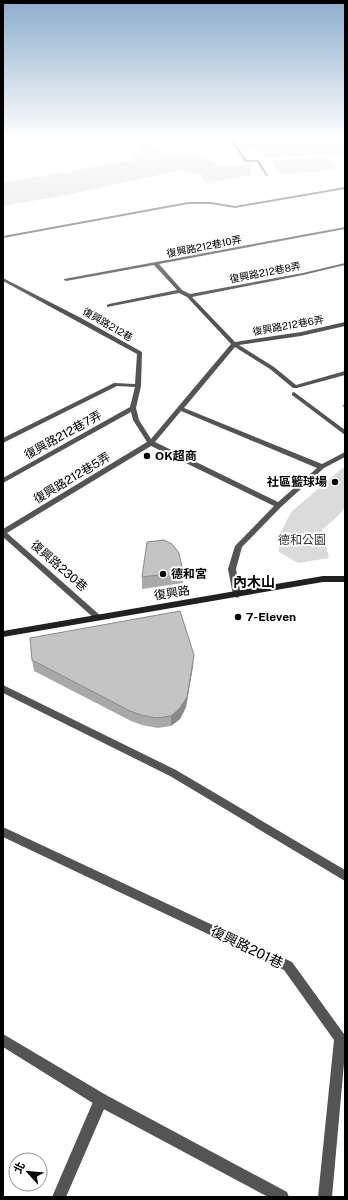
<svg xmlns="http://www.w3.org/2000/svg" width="348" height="1200" viewBox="0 0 348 1200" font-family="'Public Sans','Noto Sans TC',sans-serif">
	<rect width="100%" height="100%" fill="#fff"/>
	<path fill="#dbdbdb" d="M42 140H97L3 147V143Z
		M146 140H152L162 153H193L219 165H250L252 175 205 183 201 174 181 170 71 194 3 206V183L133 160Z
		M253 140H345V153L265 158 257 148H242L238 144 260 142Z
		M326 157 337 168 317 172 281 174 271 161Z
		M345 466V507L338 516 322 530 329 558 298 563 279 552V536L291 512Z"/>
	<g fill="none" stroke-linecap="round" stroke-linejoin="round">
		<path stroke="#767676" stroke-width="2" stroke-dasharray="1 1.5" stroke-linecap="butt" d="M343 406 345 405"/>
		<path fill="#545454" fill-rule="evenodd" d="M233 140 247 160H259L268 176H266L257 162H245L230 140Z
			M101 1093 106 1095 108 1100 66 1197H52L96 1095Z"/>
		<path fill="#545454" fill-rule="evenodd" d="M345 187V189L235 208 211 204H188L3 238V236L188 202H211L235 206Z
			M345 227V229L159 264 182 290 190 294 303 273 345 263V265L303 275 192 297 235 342 301 332 345 322V326L301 336 239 345 274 367 296 385 345 371V375L297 388H293L270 369 235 347 184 408 322 464 345 452V457L324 468 281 507 242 547 236 569 241 595 237 598 233 595 228 569 235 546 274 506 151 446 7 533 102 617 101 619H95L3 537V529L147 442 133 420 131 412 3 483V478L130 407 135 387 117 386 3 443V438L114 383 135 384 137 354 3 281V278L81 318 142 352 141 386 136 408 139 420 151 439 231 344 187 297 179 293 107 307V305L109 304 177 290 154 265 66 281 64 280V279ZM181 411 317 468 278 502 155 442Z
			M294 392 345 430V435L292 395V393Z
			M3 685 176 770 345 870V881L170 776 3 693Z
			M3 827 292 962 344 1034 345 1052 332 1197H318L334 1040 284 970 3 837Z
			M3 1034 106 1095 287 1192 289 1197H268L96 1105 3 1047Z"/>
		<path fill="#212121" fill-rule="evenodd" d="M323 576H345V582H323L3 637V631Z"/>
	</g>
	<path fill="#a9a9a9" d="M183 572V583L142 589V577Z
		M32 660 193 666 186 707 180 719 171 726 158 728 142 725 131 721 34 671Z"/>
	<path fill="#898989" d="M194 655 193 666 186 707 180 719 171 726V716Z"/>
	<path fill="#c4c4c4" stroke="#898989" d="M164 540 172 544 179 553 183 572 142 577 147 542Z
		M180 611 194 655 187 697 180 708 171 716 157 718 141 715 130 711 32 660 30 638Z"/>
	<linearGradient id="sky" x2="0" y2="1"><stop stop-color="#8cadcc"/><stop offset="0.45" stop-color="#fff"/><stop offset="1" stop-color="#fff" stop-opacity="0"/></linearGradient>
	<rect width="348" height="308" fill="url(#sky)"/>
	<g fill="#000" stroke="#fff" stroke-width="1.5">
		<circle cx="147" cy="456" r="4"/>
		<circle cx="335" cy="482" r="4"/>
		<circle cx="163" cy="574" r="4"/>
		<circle cx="238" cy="617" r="4"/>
	</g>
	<g text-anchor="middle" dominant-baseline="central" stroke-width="4" stroke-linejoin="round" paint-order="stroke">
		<g font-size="10" fill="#000" stroke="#fff">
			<text transform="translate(204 246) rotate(-11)">復興路212巷10弄</text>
			<text transform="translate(265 272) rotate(-11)">復興路212巷8弄</text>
			<text transform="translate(108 324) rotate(30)">復興路212巷</text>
			<text transform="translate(288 325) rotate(-10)">復興路212巷6弄</text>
		</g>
		<g font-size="12" fill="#000" stroke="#fff">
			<text transform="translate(63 435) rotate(-29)">復興路212巷7弄</text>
			<text transform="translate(72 478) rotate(-31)">復興路212巷5弄</text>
			<text transform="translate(59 566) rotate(41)">復興路230巷</text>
			<text transform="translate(172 593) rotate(-9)">復興路</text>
		</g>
		<g font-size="12" font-weight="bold" fill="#000" stroke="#fff" text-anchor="start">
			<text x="155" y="456">OK超商</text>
			<text x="327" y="482" text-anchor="end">社區籃球場</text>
			<text x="171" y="574">德和宮</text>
			<text x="246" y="617">7-Eleven</text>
		</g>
		<g font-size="12" fill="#323232" stroke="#fff">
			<text x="302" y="540">德和公園</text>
		</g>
		<g font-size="14" font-weight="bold" fill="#000" stroke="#fff">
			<text x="254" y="582">內木山</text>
		</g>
		<g font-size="14" fill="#000" stroke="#fff">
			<text transform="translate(247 947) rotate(26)">復興路201巷</text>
		</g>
	</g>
	<rect width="348" height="1200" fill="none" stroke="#000000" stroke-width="8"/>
	<g transform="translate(28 1172) rotate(297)"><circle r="19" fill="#ffffff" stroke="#999999"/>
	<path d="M0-3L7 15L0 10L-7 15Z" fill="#000000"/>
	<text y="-6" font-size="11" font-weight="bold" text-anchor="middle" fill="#000000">北</text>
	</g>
</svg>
